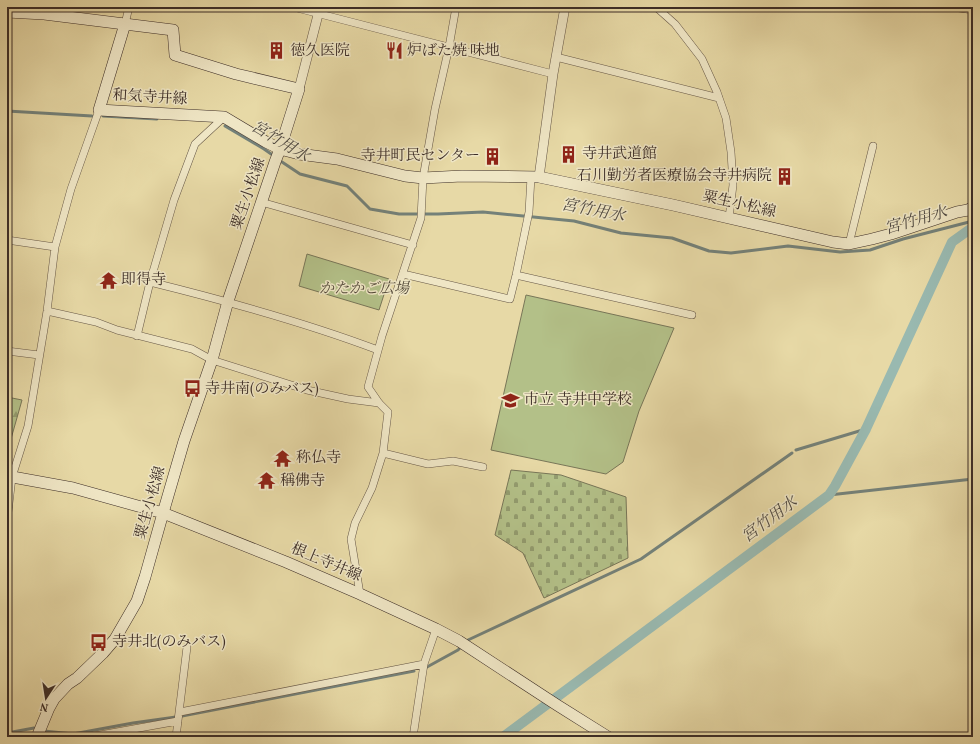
<svg xmlns="http://www.w3.org/2000/svg" width="980" height="744" viewBox="0 0 980 744" font-family="Vollkorn,'Noto Serif JP',serif">
	<defs>
		<pattern id="forest-firs" width="22" height="20" patternUnits="userSpaceOnUse"><rect width="22" height="20" fill="#b3c088"/><path d="M5 1l3.5 6h-7zM16 11l3.5 6h-7z" fill="#939c6f"/></pattern>
		<pattern id="cemetery-stones" width="16" height="16" patternUnits="userSpaceOnUse"><rect width="16" height="16" fill="#b3c088"/><path d="M2 7V4a2 2 0 0 1 4 0v3zM10 15v-3a2 2 0 0 1 4 0v3z" fill="#939c6f"/></pattern>
	</defs>
	<rect width="100%" height="100%" fill="#e7d9a6"/>
	<filter id="stains"><feTurbulence type="fractalNoise" baseFrequency=".005" numOctaves="4"/><feColorMatrix values="0 0 0 0 .2 0 0 0 0 .09 0 0 0 0 .02 0 0 0 .5 -.17"/></filter>
	<radialGradient id="worn" r=".72"><stop offset=".6" stop-color="#630" stop-opacity="0"/><stop offset="1" stop-color="#630" stop-opacity=".3"/></radialGradient>
	<path fill="#b3c088" stroke="#787658" d="M307 254 389 279 379 310 299 286Z
		M526 295 674 328 639 411 623 462 606 474 491 450Z"/>
	<path fill="url(#forest-firs)" stroke="#787658" d="M7 397 22 400 7 453Z"/>
	<path fill="url(#cemetery-stones)" stroke="#787658" d="M511 470 561 475 626 497 628 558 544 598 523 553 495 535Z"/>
	<g fill="none" stroke-linecap="round" stroke-linejoin="round">
		<path stroke="#748179" stroke-width="3" d="M7 111 92 116
			M103 116 157 119
			M225 126 264 149 274 156
			M279 160 300 174 347 186 370 209 399 214H438L483 212 574 221 621 233 672 238 709 251 731 253 788 246 840 252 870 250 903 239 973 221
			M796 450 866 429
			M829 495 973 479
			M427 667 458 650 468 640 641 559 792 453
			M182 716 414 671
			M44 731 73 734 133 723 176 717
			M7 733 34 728"/>
		<path stroke="#99b9b0" stroke-width="10" d="M503 737 829 495 835 486 866 429 952 242 973 227"/>
		<defs>
			<path id="minor" d="M293 7 553 74
				M656 7 675 24 702 59 717 92 726 118 731 152 733 185 729 218
				M125 24 129 7
				M556 57 719 98
				M261 202 413 245
				M968 210 973 217
				M7 240 55 247
				M849 244 873 146
				M403 274 510 299 516 275 529 212 531 177
				M516 275 692 315
				M150 282C227 301 304 322 378 350
				M47 311 96 322 117 330 192 349 212 360 307 390 348 399 379 403
				M137 336 150 282 174 200 195 144 224 117
				M7 351 39 355
				M383 453 428 464 453 461 483 467
				M7 521 12 477 28 426 47 311 55 247 71 189 99 110
				M360 594 351 539 355 523 372 488 383 453 388 412 379 403 368 387 382 336 421 218 423 178 435 109 449 47 456 7
				M180 712 424 664
				M25 737 38 736 47 737
				M89 737 178 721
				M176 737 187 647
				M413 737 424 664 436 629"/>
			<path id="tertiary" d="M959 7 973 9
				M299 89 320 7
				M539 177 553 74 565 7"/>
			<path id="secondary" d="M7 12 44 14 173 30 175 55 236 74 299 89 280 149 275 162 228 301 212 360 184 441 163 513 145 577 137 601 115 639 103 653 77 678 68 684 54 699 49 708 37 737
				M125 24 99 110 224 117 266 142 280 149 299 154 337 159 405 176 423 178 462 176 539 177 673 205 833 242 849 244 872 239 891 234 957 212 968 210 973 207
				M7 476 73 488 163 513 286 562 360 594 436 629 459 641 557 705 608 737"/>
		</defs>
		<use href="#minor" stroke="#675847" stroke-width="8"/>
		<use href="#tertiary" stroke="#675847" stroke-width="10"/>
		<use href="#secondary" stroke="#3c2d27" stroke-width="12"/>
		<use href="#minor" stroke="#efe6c5" stroke-width="7"/>
		<use href="#tertiary" stroke="#efe6c5" stroke-width="9"/>
		<use href="#secondary" stroke="#efe6c5" stroke-width="11"/>
	</g>
	<defs>
		<symbol id="building-bare" viewBox="-9 -9 18 18"><path d="M-4-6H4V6H1V3H-1V6H-4ZM-2.5-4.3h1.7v1.8h-1.7ZM.8-4.3h1.7v1.8H.8ZM-2.5-1h1.7V.8h-1.7ZM.8-1h1.7V.8H.8Z" fill="#8f2418" stroke="#efe6c5" stroke-width="2.5" paint-order="stroke"/></symbol>
		<symbol id="restaurant-bare" viewBox="-9 -9 18 18"><path d="M-5-6h1v4h1v-4h1v4h1v-4h1v5L-1.5 .5V6h-2V.5L-5-1ZM5-6V6H3V1.5H1.5Q1.5-4 5-6Z" fill="#8f2418" stroke="#efe6c5" stroke-width="2.5" paint-order="stroke"/></symbol>
		<symbol id="temple-bare" viewBox="-9 -9 18 18"><path d="M0-6L5-2H3V0L6.5 2.5H4V6H1.5V3h-3V6H-4V2.5H-6.5L-3 0V-2H-5Z" fill="#8f2418" stroke="#efe6c5" stroke-width="2.5" paint-order="stroke"/></symbol>
		<symbol id="bus-bare" viewBox="-9 -9 18 18"><path d="M-5-6H5V4H4V6H2V4H-2V6H-4V4H-5ZM-3.5-4V0h7V-4ZM-3.5 1.2v1.5H-2V1.2ZM2 1.2v1.5H3.5V1.2Z" fill="#8f2418" stroke="#efe6c5" stroke-width="2.5" paint-order="stroke"/></symbol>
		<symbol id="school-bare" viewBox="-9 -9 18 18"><path d="M0-5L7-2L0 1L-7-2ZM-4 1L0 2.5L4 1V4Q0 6-4 4Z" fill="#8f2418" stroke="#efe6c5" stroke-width="2.5" paint-order="stroke"/></symbol>
	</defs>
	<g fill-rule="evenodd">
		<use href="#building-bare" x="264" y="38" width="25" height="25"/>
		<use href="#restaurant-bare" x="382" y="38" width="25" height="25"/>
		<use href="#building-bare" x="556" y="142" width="25" height="25"/>
		<use href="#building-bare" x="480" y="144" width="25" height="25"/>
		<use href="#building-bare" x="772" y="164" width="25" height="25"/>
		<use href="#temple-bare" x="96" y="268" width="25" height="25"/>
		<use href="#bus-bare" x="180" y="376" width="25" height="25"/>
		<use href="#school-bare" x="498" y="388" width="25" height="25"/>
		<use href="#temple-bare" x="270" y="446" width="25" height="25"/>
		<use href="#temple-bare" x="254" y="468" width="25" height="25"/>
		<use href="#bus-bare" x="86" y="630" width="25" height="25"/>
	</g>
	<g text-anchor="middle" dominant-baseline="central" stroke-width="3" stroke-linejoin="round" paint-order="stroke">
		<g font-size="15" fill="#3c2d27" stroke="#efe6c5" text-anchor="start">
			<text x="290" y="51">徳久医院</text>
			<text x="407" y="51">炉ばた焼 味地</text>
			<text x="582" y="154">寺井武道館</text>
			<text x="480" y="156" text-anchor="end">寺井町民センター</text>
			<text x="772" y="176" text-anchor="end">石川勤労者医療協会寺井病院</text>
			<text x="121" y="280">即得寺</text>
			<text x="205" y="389">寺井南(のみバス)</text>
			<text x="524" y="400">市立 寺井中学校</text>
			<text x="296" y="458">称仏寺</text>
			<text x="280" y="481">稱佛寺</text>
			<text x="112" y="642">寺井北(のみバス)</text>
		</g>
		<g font-size="15" fill="#3c2d27" stroke="#efe6c5">
			<text transform="translate(150 98) rotate(3)">和気寺井線</text>
			<text transform="translate(249 194) rotate(-71)">粟生小松線</text>
			<text transform="translate(739 205) rotate(13)">粟生小松線</text>
			<text transform="translate(151 503) rotate(-74)">粟生小松線</text>
			<text transform="translate(326 563) rotate(23)">根上寺井線</text>
		</g>
		<g font-size="15" font-style="italic" fill="#544a3a" stroke="#efe6c5">
			<text x="364" y="289">かたかご広場</text>
		</g>
		<g font-size="16" font-style="italic" fill="#4f4942" stroke="#efe6c5">
			<text transform="translate(280 142) rotate(31)">宮竹用水</text>
			<text transform="translate(593 211) rotate(11)">宮竹用水</text>
			<text transform="translate(916 221) rotate(-16)">宮竹用水</text>
			<text transform="translate(770 520) rotate(-37)">宮竹用水</text>
		</g>
	</g>
	<rect width="980" height="744" fill="none" stroke="#e7d9a6" stroke-width="24"/>
	<rect x="8" y="8" width="964" height="728" fill="none" stroke="#3c2d27" stroke-width="2"/>
	<rect x="12" y="12" width="956" height="720" fill="none" stroke="#3c2d27"/>
	<g transform="translate(46 698) rotate(192)" stroke="#efe6c5" stroke-width="3" paint-order="stroke">
	<path d="M0-3L7 15L0 10L-7 15Z" fill="#3c2d27"/>
	<text y="-6" font-size="11" font-weight="bold" text-anchor="middle" fill="#3c2d27">N</text>
	</g>
	<rect width="100%" height="100%" filter="url(#stains)"/>
	<rect width="100%" height="100%" fill="url(#worn)"/>
</svg>
